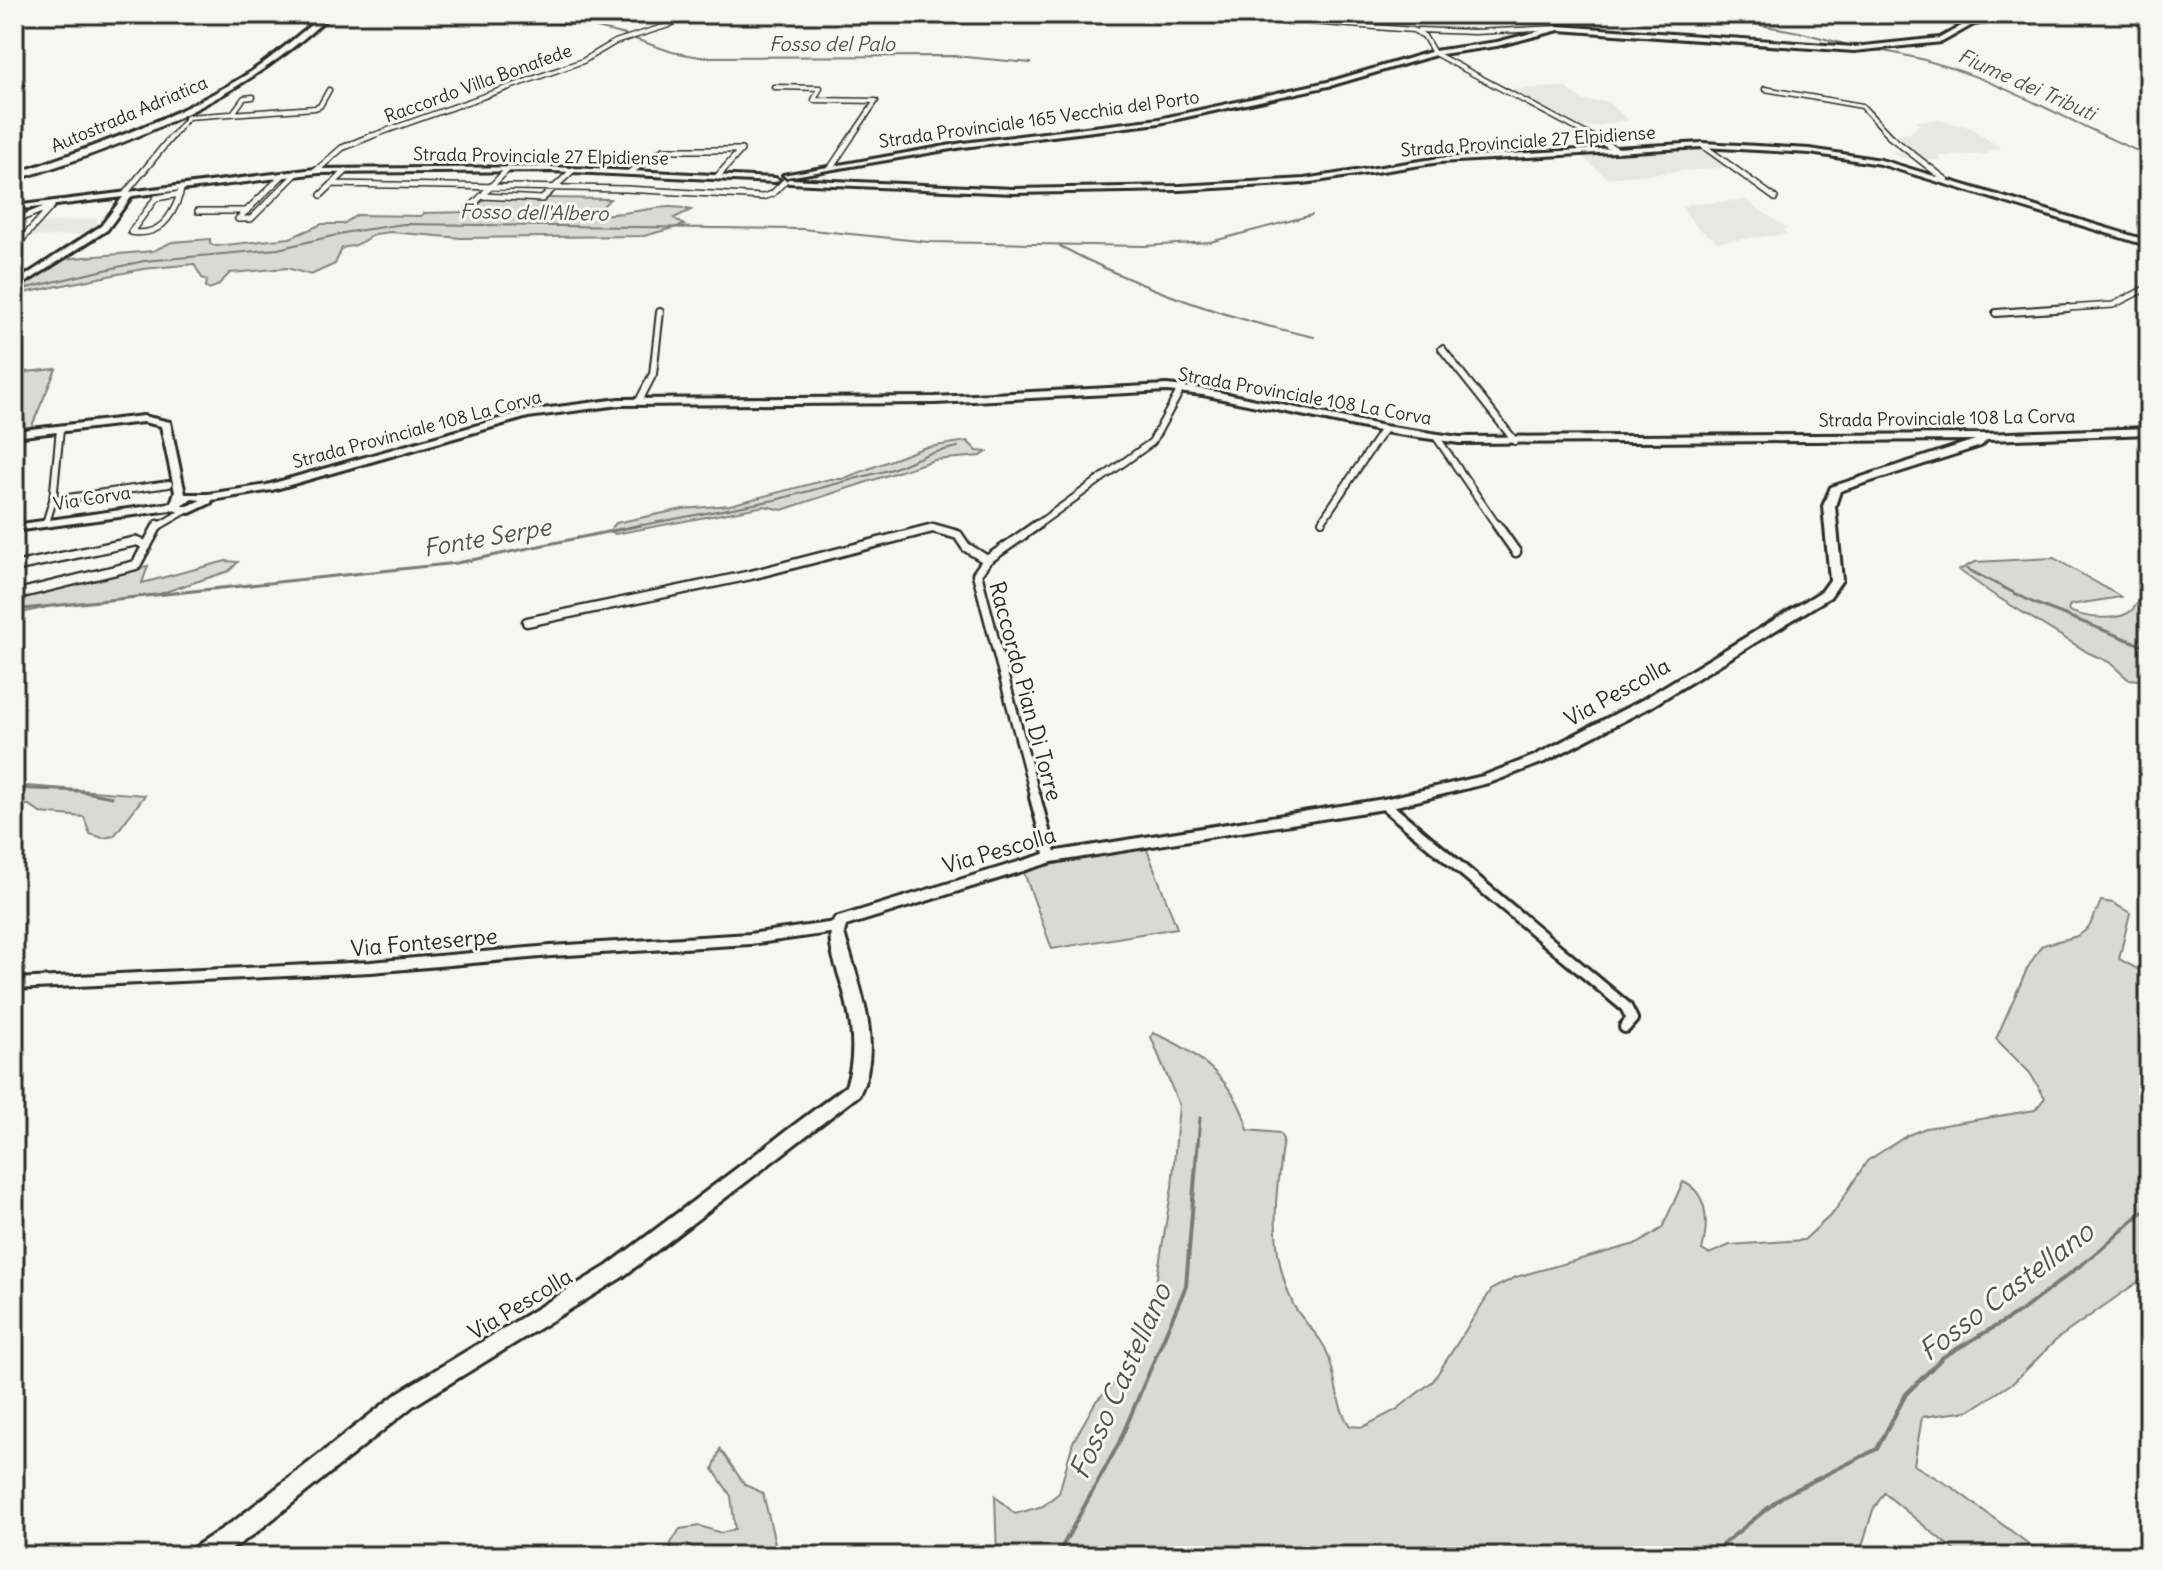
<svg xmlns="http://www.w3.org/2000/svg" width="2163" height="1570" viewBox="0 0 2163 1570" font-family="Delius,sans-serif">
	<rect width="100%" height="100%" fill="#f6f6f2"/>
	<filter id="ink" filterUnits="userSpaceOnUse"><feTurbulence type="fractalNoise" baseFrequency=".0125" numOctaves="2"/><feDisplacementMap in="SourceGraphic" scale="16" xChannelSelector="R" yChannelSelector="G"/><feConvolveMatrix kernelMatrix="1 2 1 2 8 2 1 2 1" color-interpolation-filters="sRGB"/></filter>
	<g filter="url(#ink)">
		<path fill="#e7e7e3" d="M1564 87 1584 101H1606L1629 120 1585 128 1510 89Z
			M1939 120 1969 127 2002 149 1985 150 1990 154 1938 156 1941 160H1921L1915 157 1901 158 1892 152 1906 151 1888 137 1910 133 1920 124 1915 121Z
			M1701 148 1728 167 1607 178 1579 154Z
			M1745 200 1787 228 1783 229 1786 234 1718 242 1697 227 1682 208 1688 204Z
			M98 218 94 232 89 234 31 237 41 223Z"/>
		<path fill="#d9d9d5" stroke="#828280" stroke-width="2" d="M487 197 610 199 597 212 602 214C634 216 661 201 691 210L674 218 684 225 644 236 461 238 390 232 375 234 356 245 342 248 335 264 311 275 287 268 230 273 217 286 209 289 206 287 207 280 202 278 194 264 143 269 14 295V287L63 259 153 251 172 242 210 239V244L216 246 290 238 322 224H343L357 215 421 216 424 213 471 212Z
			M56 369 31 428 14 431V396L26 372Z
			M967 441 977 451 987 452 981 456 934 460 782 510 765 506 615 534 610 530 616 523 683 509 730 505 830 479H842L923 448Z
			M2054 558 2121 597 2070 605 2068 610C2082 618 2118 622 2131 611 2138 604 2140 597 2149 592V681L2128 679 2109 662 2089 653 1991 593 1959 570 1975 562Z
			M226 561 238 562 229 571 156 595 51 606 14 615V598L148 566 142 583Z
			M14 785 145 795 114 836 103 838 90 834 84 817 40 813 29 805H14Z
			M1146 847 1177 928 1052 949 1023 870Z
			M2101 901 2113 903 2130 913 2119 959 2149 975V1274L2057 1339 2014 1382 1969 1411 1922 1417 1914 1465 1953 1488 2045 1556H1961L1884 1493 1873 1510 1859 1556H997L995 1496 1015 1514 1043 1506 1059 1493 1073 1442 1096 1401 1121 1377 1139 1349 1152 1307 1172 1187 1179 1105 1151 1037 1153 1033C1197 1050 1237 1083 1248 1130L1279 1133 1283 1139C1275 1195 1268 1250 1293 1304 1302 1322 1322 1336 1328 1355 1337 1380 1335 1404 1350 1426L1363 1427 1396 1410 1433 1381 1492 1289 1516 1277 1639 1243 1662 1228 1683 1182C1710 1193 1708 1227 1702 1250L1709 1254 1730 1245 1804 1240 1834 1212 1867 1161 1908 1135 1926 1128 2035 1110 2045 1098 2030 1073 1996 1039 2027 969 2041 946C2080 932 2083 946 2101 901Z
			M720 1449 745 1485 763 1493 778 1556H671V1543L680 1529 700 1526 721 1533 735 1529 731 1496 713 1469Z"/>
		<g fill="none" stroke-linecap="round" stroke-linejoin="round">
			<path stroke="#7a7a78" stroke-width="2" d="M202 14 241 19 308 15
				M439 14 589 26 626 35
				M1700 14 1799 32 1856 47
				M635 39 672 52 700 57 954 56 1031 63
				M1871 49C1979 64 2051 115 2149 156
				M1060 246C1141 289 1225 318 1314 337
				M14 291 144 261 278 249 349 232 404 224 802 229 929 242 1144 246 1210 242 1312 215
				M632 527 775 500 892 469 928 454 958 447"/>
			<path stroke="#7a7a78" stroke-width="3" d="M1967 569 2034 603 2149 648
				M14 610 457 563 641 525
				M14 788 80 791 112 797
				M1198 1141 1200 1118"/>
			<path stroke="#7a7a78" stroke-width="4" d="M1057 1556 1118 1445 1186 1286 1198 1139
				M1708 1556 1783 1496 1877 1449 1906 1394 1943 1357 2020 1312 2099 1251 2149 1206"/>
			<defs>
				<path id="street-far4" d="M567 14 665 19
					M1209 14 1413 30 1424 36 1434 53 1594 138
					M1419 30 1474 32 1559 28
					M774 87 820 88 814 100 876 101 851 138
					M1765 89 1862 106 1892 138
					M233 113 244 98 253 97
					M171 138 188 117 315 108 320 106 329 90
					M366 138 583 61 615 42 669 25 689 14"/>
				<path id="street-far3" d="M1590 136 1617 150
					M1889 136 1946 180
					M1702 145 1775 198
					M832 166 852 136
					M317 170 342 148 371 136
					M630 172 663 150H741L717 177
					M284 174 238 219H251L297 173
					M332 184 626 189 763 197 772 194 784 182
					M180 194C172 218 159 237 131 232L156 198Z
					M180 194 181 189
					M124 195 172 136
					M321 195 346 171
					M482 196 542 199 573 170
					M469 209 508 169
					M198 211H247
					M14 221 52 206
					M14 248 52 206
					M2039 310 2113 305 2149 287"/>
				<path id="street-far2" d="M1996 313 2068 308
					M1442 349 1515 441
					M639 401 653 374 660 312
					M1437 438 1498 527
					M53 500 169 484
					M1322 521 1384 429
					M46 523 53 500 60 429
					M157 527 185 511
					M1034 527 1152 442 1181 389"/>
				<path id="street-far1" d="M1497 525 1516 552
					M14 567 137 541 147 546
					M14 595 136 565 158 525
					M527 622 751 575 933 528 958 535 966 547 987 560
					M1036 799 977 574 987 560 1037 525"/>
				<path id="street" d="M1035 797 1051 857
					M1384 804 1626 1007 1632 1019 1625 1027
					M14 984 371 967 551 951 750 939 836 927"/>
				<path id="secondary" d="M1910 14C1928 14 1951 23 1967 22 1989 21 2012 14 2036 14L1974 24 1942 42 1854 51 1559 30 1497 46 1435 55 1333 85 1159 123 963 147 787 177 783 175 963 143 1159 119 1332 81 1434 51 1497 42 1559 26 1854 47 1940 38 1963 25Z
					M1702 143 1810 149 1881 160 2149 241V246L1880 164 1810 153 1702 147 1440 162 1304 183 1180 190 1013 193 789 183 785 181 789 179 1013 189 1180 186 1304 179 1440 158Z
					M551 167 775 178 779 180 775 182 551 171 319 173 132 196 107 230 14 290V283L101 226 123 197 14 210V206L315 169Z
					M1167 385 1203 389 1384 426 1459 437 1984 434 2149 428V434L1987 440 1981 446 1840 491 1835 506 1842 580 1830 597 1652 706 1544 762 1492 782 1384 809 1052 862 846 926 844 933C858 984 885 1044 859 1095L621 1278 413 1406 253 1535 221 1556H190L193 1548 237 1519 399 1392 607 1266 846 1086C857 1055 852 1023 844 992 838 968 823 941 835 918L1051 852 1384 799 1483 776 1534 756 1642 700 1822 591 1830 580 1823 506 1831 487 1975 440 1459 443 1384 432 1203 395 1167 391 935 403 619 405 528 417 272 490 212 500 211 503 190 513 171 510 14 531V525L171 503 175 492 161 426 143 422 14 437V431L143 416 170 422 185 494H208L267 485 527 411 619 399 935 397ZM192 499 201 500 188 506H181Z"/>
				<path id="highway" d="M324 14H331C245 98 128 145 14 180V174C92 147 170 121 241 78 271 60 297 36 324 14Z"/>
			</defs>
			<use href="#street-far4" stroke="#2b2b2b" stroke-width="7"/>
			<use href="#street-far3" stroke="#2b2b2b" stroke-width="8"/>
			<use href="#street-far2" stroke="#2b2b2b" stroke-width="10"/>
			<use href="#street-far1" stroke="#2b2b2b" stroke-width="13"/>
			<use href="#street" stroke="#2b2b2b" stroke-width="16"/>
			<use href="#secondary" stroke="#2b2b2b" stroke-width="6"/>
			<use href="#highway" stroke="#2b2b2b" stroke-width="6"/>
			<use href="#street-far4" stroke="#f6f6f2" stroke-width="4"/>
			<use href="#street-far3" stroke="#f6f6f2" stroke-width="5"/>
			<use href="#street-far2" stroke="#f6f6f2" stroke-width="6"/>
			<use href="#street-far1" stroke="#f6f6f2" stroke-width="8"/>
			<use href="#street" stroke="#f6f6f2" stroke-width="10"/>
			<use href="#secondary" fill="#f6f6f2" fill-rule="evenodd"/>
			<use href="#highway" fill="#f6f6f2" fill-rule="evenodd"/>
		</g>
	</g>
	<g text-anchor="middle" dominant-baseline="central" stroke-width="6" stroke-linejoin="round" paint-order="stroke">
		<g font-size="18" fill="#2b2b2b" stroke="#f6f6f2">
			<text transform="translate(478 83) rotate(-20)">Raccordo Villa Bonafede</text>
			<text transform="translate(129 114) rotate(-23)">Autostrada Adriatica</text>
			<text transform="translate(1039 119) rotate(-8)">Strada Provinciale 165 Vecchia del Porto</text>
			<text transform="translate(1528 141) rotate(-4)">Strada Provinciale 27 Elpidiense</text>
			<text transform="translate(541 156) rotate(1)">Strada Provinciale 27 Elpidiense</text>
			<text transform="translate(1305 396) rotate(10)">Strada Provinciale 108 La Corva</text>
			<text transform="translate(1947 418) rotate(-1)">Strada Provinciale 108 La Corva</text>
			<text transform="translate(417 429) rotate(-15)">Strada Provinciale 108 La Corva</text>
			<text transform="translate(92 498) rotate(-9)">Via Corva</text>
		</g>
		<g font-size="20" font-style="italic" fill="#525251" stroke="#f6f6f2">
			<text x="832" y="43">Fosso del Palo</text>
			<text transform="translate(2027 84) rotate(24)">Fiume dei Tributi</text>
			<text transform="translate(534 212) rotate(1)">Fosso dell'Albero</text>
		</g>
		<g font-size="22" fill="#2b2b2b" stroke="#f6f6f2">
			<text transform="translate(1026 691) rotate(75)">Raccordo Pian Di Torre</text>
			<text transform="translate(1617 692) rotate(-29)">Via Pescolla</text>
			<text transform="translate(999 850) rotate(-16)">Via Pescolla</text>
			<text transform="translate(424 942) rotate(-5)">Via Fonteserpe</text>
			<text transform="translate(520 1304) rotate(-31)">Via Pescolla</text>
		</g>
		<g font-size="24" font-style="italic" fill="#525251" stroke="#f6f6f2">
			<text transform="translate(487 537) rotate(-10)">Fonte Serpe</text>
		</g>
		<g font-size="28" font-style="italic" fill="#525251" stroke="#f6f6f2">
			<text transform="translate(2006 1291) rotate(-37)">Fosso Castellano</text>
			<text transform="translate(1120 1381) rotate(-66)">Fosso Castellano</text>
		</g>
	</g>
	<rect width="2163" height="1570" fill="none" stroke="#f6f6f2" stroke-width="48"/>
	<rect x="24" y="24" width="2115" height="1522" fill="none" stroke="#2b2b2b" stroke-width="3" filter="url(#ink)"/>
</svg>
